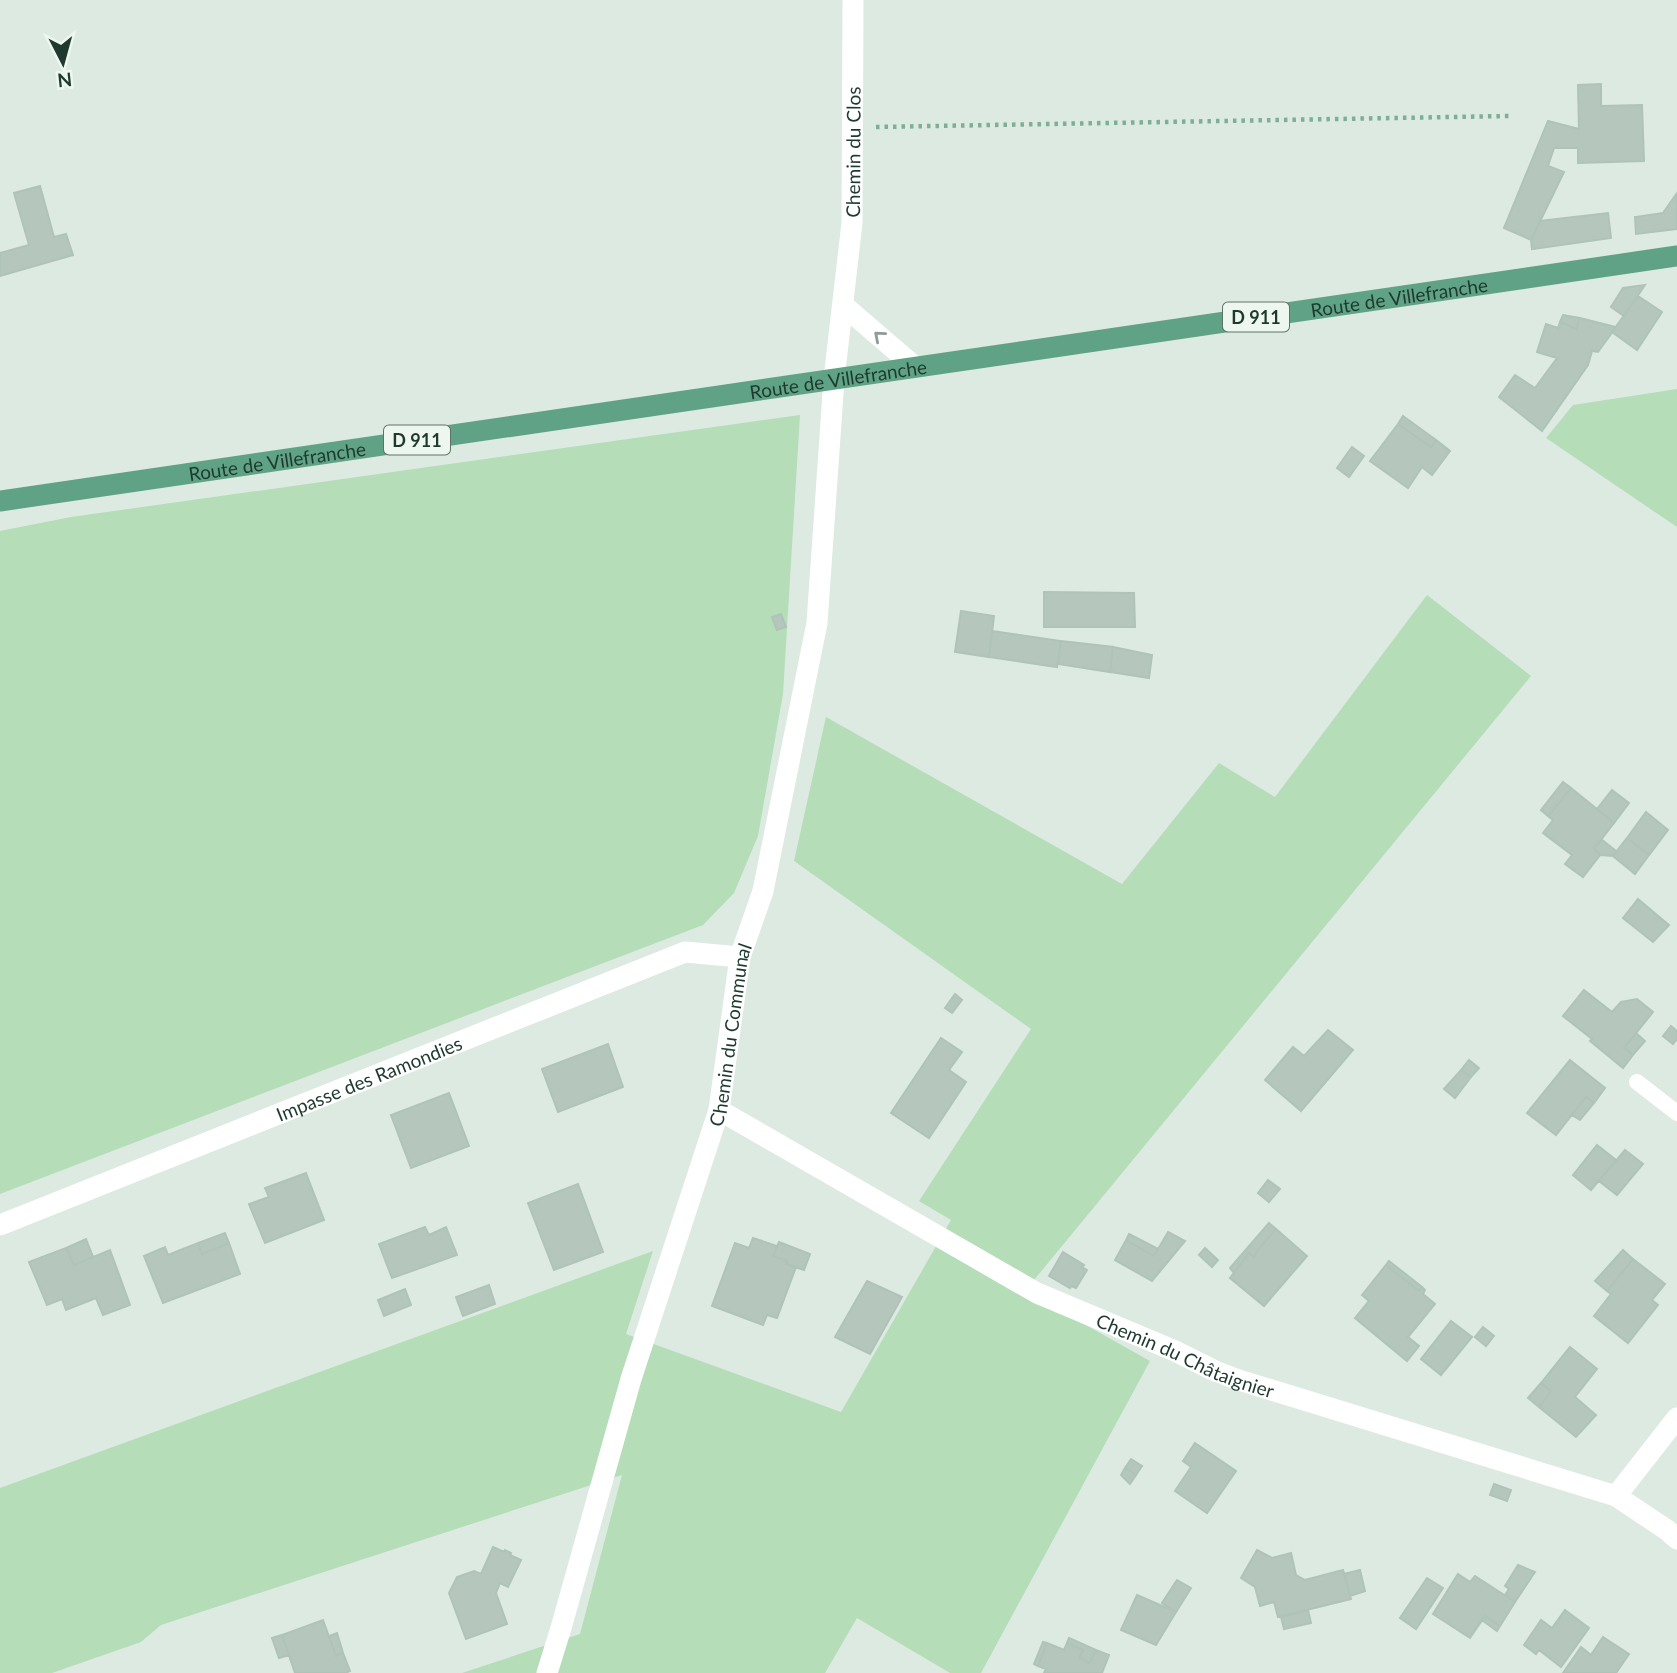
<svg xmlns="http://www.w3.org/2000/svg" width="1677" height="1673" viewBox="0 0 1677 1673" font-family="Lato,sans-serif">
	<rect width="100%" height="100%" fill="#ddeae2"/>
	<path fill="#b4ddb8" d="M1677 389V527L1546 438 1573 405Z
		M800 415 783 694 758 836 734 893 703 925 0 1194V531L71 517Z
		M1427 595 1531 676 1025 1291 1150 1361 981 1673H950L857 1618 825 1673H462L580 1634 622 1475 161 1625 141 1642 52 1673H0V1488L653 1251 626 1334 841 1412 951 1220 919 1201 1031 1029 794 861 826 717 1122 884 1219 763 1275 797Z"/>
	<path fill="#b5c7bd" stroke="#afc3b8" stroke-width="2" d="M1601 84V106L1642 105 1644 161 1578 163V148H1554L1548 166 1564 172 1531 240 1504 228 1548 121 1579 129 1578 85Z
		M40 186 54 237 66 234 73 255 0 276V253L29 245 14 193Z
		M1677 193V229L1636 234 1635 217 1663 213Z
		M1608 213 1611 238 1532 249 1531 240 1540 221Z
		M1645 285 1624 316 1611 307 1623 288Z
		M1638 296 1662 312 1637 350 1612 332Z
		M1563 315 1580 318 1576 329 1560 322Z
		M1580 318 1616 327 1598 352 1592 351 1588 365 1542 431 1499 397 1515 375 1535 388 1557 358 1537 352 1546 324 1558 328 1560 322 1576 329Z
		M1403 416 1436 440 1431 447 1398 424Z
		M1398 424 1431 447 1436 440 1450 451 1432 475 1422 467 1408 488 1370 461Z
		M1352 447 1364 456 1349 477 1337 468Z
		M1044 592 1134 593 1135 627H1044Z
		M961 611 994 616 989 657 955 652Z
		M781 614 786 627 777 630 772 617Z
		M992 631 1061 641 1057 667 989 657Z
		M1061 641 1113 647 1110 672 1058 664Z
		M1113 647 1152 655 1149 678 1110 672Z
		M1563 782 1571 788 1548 816 1541 810Z
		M1571 788 1614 823 1594 849 1600 855 1583 877 1565 864 1572 855 1543 833 1553 820 1548 816Z
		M1612 790 1629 803 1614 823 1597 809Z
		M1646 812 1668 830 1649 855 1627 838Z
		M1627 838 1649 855 1635 874 1613 856Z
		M1601 839 1616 851 1613 856 1600 855 1594 849Z
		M1638 899 1669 925 1653 942 1623 918Z
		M1584 990 1612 1012 1621 1002 1637 999 1653 1012 1624 1048 1633 1055 1623 1068 1590 1041 1592 1039 1563 1016Z
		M955 994 962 1000 952 1013 945 1008Z
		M1671 1026 1677 1031V1039L1673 1044 1663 1036Z
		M1328 1030 1353 1050 1301 1111 1265 1080 1293 1047 1304 1056Z
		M1636 1033 1645 1041 1633 1055 1624 1048Z
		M941 1038 962 1052 949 1070 966 1082 929 1138 891 1113Z
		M608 1044 623 1087 558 1112 542 1069Z
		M1469 1060 1479 1068 1471 1077 1461 1070Z
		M1570 1060 1605 1088 1594 1103 1586 1097 1556 1135 1527 1113Z
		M1461 1070 1471 1077 1455 1098 1444 1089Z
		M449 1093 469 1146 411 1168 391 1115Z
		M1586 1097 1594 1103 1580 1120 1572 1115Z
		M1597 1145 1616 1160 1591 1190 1573 1175Z
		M1625 1150 1643 1164 1617 1195 1599 1181Z
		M306 1173 324 1220 265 1243 249 1204 269 1197 265 1188Z
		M1268 1180 1280 1189 1269 1202 1258 1193Z
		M578 1184 603 1252 554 1270 528 1203Z
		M1269 1223 1276 1229 1257 1251 1254 1257 1249 1253 1234 1273 1230 1268Z
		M425 1227 429 1235 446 1227 457 1255 392 1278 379 1244Z
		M1276 1229 1307 1256 1264 1306 1230 1278 1249 1253 1254 1257 1257 1251Z
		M1168 1232 1185 1241 1152 1281 1115 1260 1126 1240 1154 1256Z
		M225 1233 229 1243 202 1254 198 1243Z
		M1129 1234 1158 1249 1154 1256 1126 1240Z
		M753 1238 777 1246 773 1256 787 1261 786 1264 796 1267 777 1318 767 1315 763 1325 712 1306 735 1243 749 1248Z
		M86 1239 93 1257 74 1265 66 1248Z
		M779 1242 810 1254 804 1270 786 1264 787 1261 773 1256Z
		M198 1243 202 1254 229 1243 240 1274 163 1303 144 1256 165 1247 168 1255Z
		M66 1248 74 1265 110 1250 130 1305 103 1315 96 1298 66 1310 62 1299 47 1305 29 1262Z
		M1205 1248 1218 1260 1212 1267 1199 1255Z
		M1623 1250 1633 1259 1607 1291 1595 1281Z
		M1063 1252 1084 1265 1082 1267 1087 1270 1076 1288 1071 1286 1070 1288 1049 1276Z
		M1633 1259 1665 1284 1652 1300 1658 1305 1628 1343 1594 1316 1611 1294 1607 1291Z
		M1389 1261 1422 1287 1419 1291 1386 1265Z
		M1386 1265 1419 1291 1422 1287 1425 1290 1423 1294 1435 1304 1408 1337 1419 1346 1407 1361 1355 1318 1369 1301 1362 1295Z
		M867 1281 902 1297 870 1354 835 1337Z
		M489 1285 495 1304 463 1316 456 1297Z
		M405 1289 411 1305 384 1316 378 1300Z
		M1451 1321 1472 1337 1441 1375 1421 1359Z
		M1483 1327 1494 1336 1486 1346 1475 1337Z
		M1570 1347 1597 1369 1575 1397 1596 1415 1576 1437 1539 1407 1551 1391 1541 1383Z
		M1541 1383 1551 1391 1539 1407 1528 1398Z
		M1195 1443 1236 1471 1207 1513 1175 1491 1191 1467 1183 1461Z
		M1131 1459 1142 1466 1136 1475 1125 1468Z
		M1125 1468 1136 1475 1130 1484 1121 1475Z
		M1494 1484 1511 1490 1507 1501 1490 1495Z
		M493 1547 504 1552 505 1550 511 1553 510 1555 521 1560 508 1587 500 1583 496 1593 507 1624 466 1639 449 1593 457 1577 474 1571 481 1574Z
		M1257 1550 1272 1558 1291 1553 1296 1575 1305 1580 1343 1570 1351 1599 1278 1617 1274 1602 1260 1606 1255 1587 1241 1578Z
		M1518 1565 1535 1572 1515 1602 1505 1595 1509 1589 1505 1586Z
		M1360 1570 1365 1591 1350 1596 1344 1574Z
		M1458 1574 1470 1582 1475 1576 1515 1602 1500 1626 1485 1616 1470 1638 1433 1614Z
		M1427 1578 1443 1588 1416 1629 1400 1618Z
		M1177 1580 1191 1588 1176 1612 1162 1603Z
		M1137 1595 1176 1612 1156 1645 1121 1630Z
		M1308 1610 1311 1623 1284 1629 1281 1617Z
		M1565 1610 1589 1628 1561 1667 1539 1650 1536 1654 1524 1645 1541 1620 1552 1628Z
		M1485 1616 1500 1626 1497 1631 1482 1620Z
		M323 1620 336 1656 343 1653 350 1671 345 1673H295L282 1635Z
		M337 1633 343 1653 336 1656 329 1636Z
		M282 1635 289 1655 279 1658 272 1638Z
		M1603 1637 1629 1654 1616 1673H1563L1581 1647 1591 1655Z
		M1069 1638 1096 1650 1090 1663 1079 1658 1083 1650 1067 1643Z
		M1043 1642 1047 1643 1038 1666 1034 1664Z
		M1047 1643 1064 1650 1067 1643 1083 1650 1079 1658 1090 1663 1096 1650 1109 1655 1102 1673H1044L1046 1669 1038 1666Z"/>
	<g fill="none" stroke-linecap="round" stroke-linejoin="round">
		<path stroke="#7caf96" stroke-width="4.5" stroke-dasharray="3.5 5" stroke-linecap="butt" d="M876 127 1509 116"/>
		<path stroke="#fff" stroke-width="16" d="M1637 1082 1677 1113"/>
		<g stroke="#fff" stroke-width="21">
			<path d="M843 305 915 367"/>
			<path id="s1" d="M719 1110 1037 1293 1175 1351 1215 1371 1239 1380 1616 1496 1667 1530 1677 1539"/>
			<path id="s2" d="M0 1225 685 952 740 957"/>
			<path d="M1616 1496 1677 1418"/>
			<path id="s3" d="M547 1673 561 1628 631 1379 719 1110 740 957 763 891 817 623 834 379 852 223 853 0"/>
		</g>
		<path stroke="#5fa285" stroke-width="21" id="s4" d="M0 501 1677 256"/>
	</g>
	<defs><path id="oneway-chevron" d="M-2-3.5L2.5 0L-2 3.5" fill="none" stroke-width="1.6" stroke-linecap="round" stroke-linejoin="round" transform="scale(1.75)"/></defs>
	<use stroke="#8e9c96" href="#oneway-chevron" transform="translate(879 336) rotate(-139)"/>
	<g text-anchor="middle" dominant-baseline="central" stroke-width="5" stroke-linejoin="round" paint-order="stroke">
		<g fill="#edf7f0" stroke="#5c7368" stroke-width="2">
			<rect x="1223" y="302.5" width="66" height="29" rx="5"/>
			<rect x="384" y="425.5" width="66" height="29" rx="5"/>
		</g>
		<g font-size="18" font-weight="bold" fill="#1e3a2e">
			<text x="1256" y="317">D 911</text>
			<text x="417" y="440">D 911</text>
		</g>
		<g font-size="19" fill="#1e3a2e" stroke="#edf7f0">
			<text stroke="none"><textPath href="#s3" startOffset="1559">Chemin du Clos</textPath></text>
			<text stroke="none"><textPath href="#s4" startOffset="1414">Route de Villefranche</textPath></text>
			<text stroke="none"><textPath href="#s4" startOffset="847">Route de Villefranche</textPath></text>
			<text stroke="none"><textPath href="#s4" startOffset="280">Route de Villefranche</textPath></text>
			<text stroke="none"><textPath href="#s3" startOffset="665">Chemin du Communal</textPath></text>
			<text stroke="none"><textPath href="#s2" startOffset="397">Impasse des Ramondies</textPath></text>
			<text stroke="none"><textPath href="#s1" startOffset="528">Chemin du Châtaignier</textPath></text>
		</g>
	</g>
	<g transform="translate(63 63) rotate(174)" stroke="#edf7f0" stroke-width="5" paint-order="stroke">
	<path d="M0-5L12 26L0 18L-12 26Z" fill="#1e3a2e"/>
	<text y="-10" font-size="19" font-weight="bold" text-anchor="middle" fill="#1e3a2e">N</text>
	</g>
</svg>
